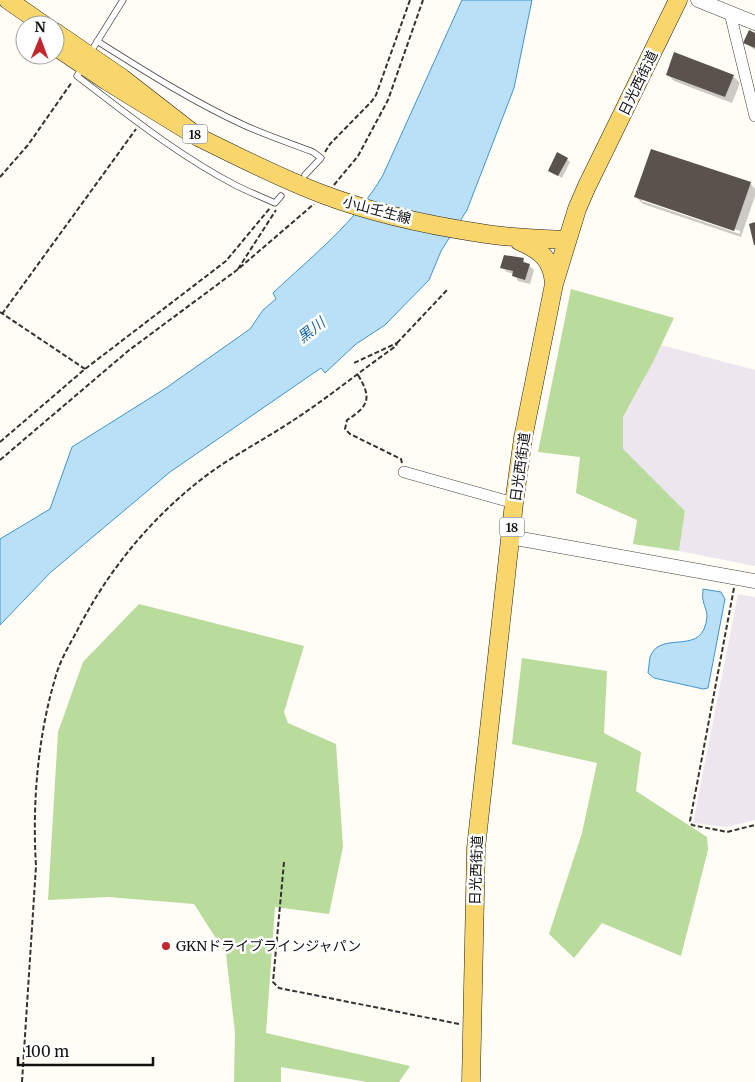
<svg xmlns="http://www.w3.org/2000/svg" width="755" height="1082" viewBox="0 0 755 1082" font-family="Merriweather,'Noto Sans JP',serif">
	<rect width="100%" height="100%" fill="#fffdf5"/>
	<path fill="#eee6ef" d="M661 345 755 370V566L679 551 685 511 623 450V417Z
		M738 594 755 597V820L726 827 693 823Z"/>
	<path fill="#b9dc9c" d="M571 289 674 318 654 360 623 417V449L685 511 679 551 633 544 637 520 576 493 580 457 538 452Z
		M139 604 304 646 284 712 288 723 336 744 343 847 329 914 275 907 266 1033 410 1066 399 1082H367L281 1067V1082H234L235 1033 226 954 194 904 108 897 48 900 58 732 83 662Z
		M522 658 607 671 604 733 641 752 636 791 707 837 708 850 681 956 602 923 574 958 549 934 582 833 597 763 512 744Z"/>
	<path fill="#b9e0f7" stroke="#3f96cf" d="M462 0H532L514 88 467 210 441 251 429 280 385 325 356 344 325 373 321 368 170 472 51 572 0 625V539L50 509 72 447 166 388 250 329 263 310 276 299 273 293C312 256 356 222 383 175Z
		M703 589 721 592 725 599 708 688 703 689 654 678 648 673C649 668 649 662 650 657 661 628 704 659 707 616 707 610 704 606 703 600 702 597 703 592 703 589Z"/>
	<path fill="#0003" fill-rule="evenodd" d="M755 34V50L745 43Z
		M667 74 733 76 740 83 732 103 674 81Z
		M567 159 570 162 562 178 549 170Z
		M750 183 755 189V196L741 237 643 204 636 197ZM642 198 740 231V234L642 201Z
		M523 260 534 270 530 284 518 281 514 274 507 272 502 267Z"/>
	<path fill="#5a524d" d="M749 30 755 33V48L743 43Z
		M674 52 734 75 725 97 666 75Z
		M651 149 751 182 734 231 634 197Z
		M557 152 568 158 558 176 548 171Z
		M755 222V245H754L749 224Z
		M504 255 524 258 523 262 530 264 525 280 512 276 513 271 500 268Z"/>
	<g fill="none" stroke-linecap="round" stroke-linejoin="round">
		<defs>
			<path id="service" d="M97 41C146 72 195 103 248 127 269 136 292 144 313 152L321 158 305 175
				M90 53 123 0
				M83 66 77 76C128 115 179 156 237 186 249 192 262 197 275 203L281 196"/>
			<path id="minor" d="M730 13 755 116
				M404 472 514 503"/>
			<path id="tertiary" d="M698 0 755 23
				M510 537 755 581"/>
			<path id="primary" d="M8 0 44 25
				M55 32 122 78 198 137 107 81 55 46
				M198 137C239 157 279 178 322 194 372 213 427 225 480 233 509 238 538 239 567 240
				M519 241C540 250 552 259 554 283
				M471 1082 476 848 514 503 523 438 554 284 577 209 587 186 678 0"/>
		</defs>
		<use href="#service" stroke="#444" stroke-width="7"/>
		<use href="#minor" stroke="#444" stroke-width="12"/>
		<use href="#tertiary" stroke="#444" stroke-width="15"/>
		<use href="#primary" stroke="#222" stroke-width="19"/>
		<path stroke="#333" stroke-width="2" stroke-dasharray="5 2.5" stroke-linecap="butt" d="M325 152 330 144 372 101 376 95 410 0
			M0 177 28 145 72 82
			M334 185 358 156 388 100 423 0
			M238 269 276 210
			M0 312 85 369
			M2 314 136 129
			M397 343 448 289
			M358 375C372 398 369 406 347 420L345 429 350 434 401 459 402 463
			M0 442 85 369 226 261 270 208
			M0 460 128 351 237 270 314 204
			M734 588 690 821 692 825 727 832 755 825
			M284 862 273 982 279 988 459 1024
			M22 1082 36 866C32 802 38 733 57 672 62 657 70 644 77 631 107 572 150 519 203 478 229 458 258 443 286 425 324 401 359 372 396 346L397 343 354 363"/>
		<use href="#service" stroke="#fff" stroke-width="5.5"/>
		<use href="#minor" stroke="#fff" stroke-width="11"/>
		<use href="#tertiary" stroke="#fff" stroke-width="14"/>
		<use href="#primary" stroke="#f9d66b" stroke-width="18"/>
	</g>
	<circle fill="#c4262e" stroke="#fff" stroke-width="2" cx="166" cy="946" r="5"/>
	<g text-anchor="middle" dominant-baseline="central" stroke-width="5" stroke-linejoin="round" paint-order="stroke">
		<g fill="#fff" stroke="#585858" stroke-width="1">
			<rect x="182.5" y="124.5" width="25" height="19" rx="4"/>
			<rect x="499.5" y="517.5" width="25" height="19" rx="4"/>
		</g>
		<g font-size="12" font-weight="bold" fill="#111">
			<text x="195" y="134">18</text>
			<text x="512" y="527">18</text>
		</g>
		<g font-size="14" fill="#111" stroke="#fff">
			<text transform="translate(638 83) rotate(-64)">日光西街道</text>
			<text transform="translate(377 210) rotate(15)">小山壬生線</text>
			<text transform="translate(520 467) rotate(-82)">日光西街道</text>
			<text transform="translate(476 870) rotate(-88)">日光西街道</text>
		</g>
		<g font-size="14" fill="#111" stroke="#fff" text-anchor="start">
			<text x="176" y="946">GKNドライブラインジャパン</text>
		</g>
		<g font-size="15" font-style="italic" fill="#1768a6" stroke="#fff">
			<text transform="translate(311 330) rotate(-38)">黒川</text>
		</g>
	</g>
	<g transform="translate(40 40) rotate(1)"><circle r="24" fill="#ffffff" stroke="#a0a0a0"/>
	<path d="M0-4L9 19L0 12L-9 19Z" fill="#c4262e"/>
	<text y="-8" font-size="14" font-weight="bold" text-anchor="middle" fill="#111111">N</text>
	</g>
	<path d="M18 1057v8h135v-8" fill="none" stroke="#111111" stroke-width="2.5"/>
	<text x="25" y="1057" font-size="15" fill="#111111" stroke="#ffffff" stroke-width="4" paint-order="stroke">100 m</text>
</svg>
